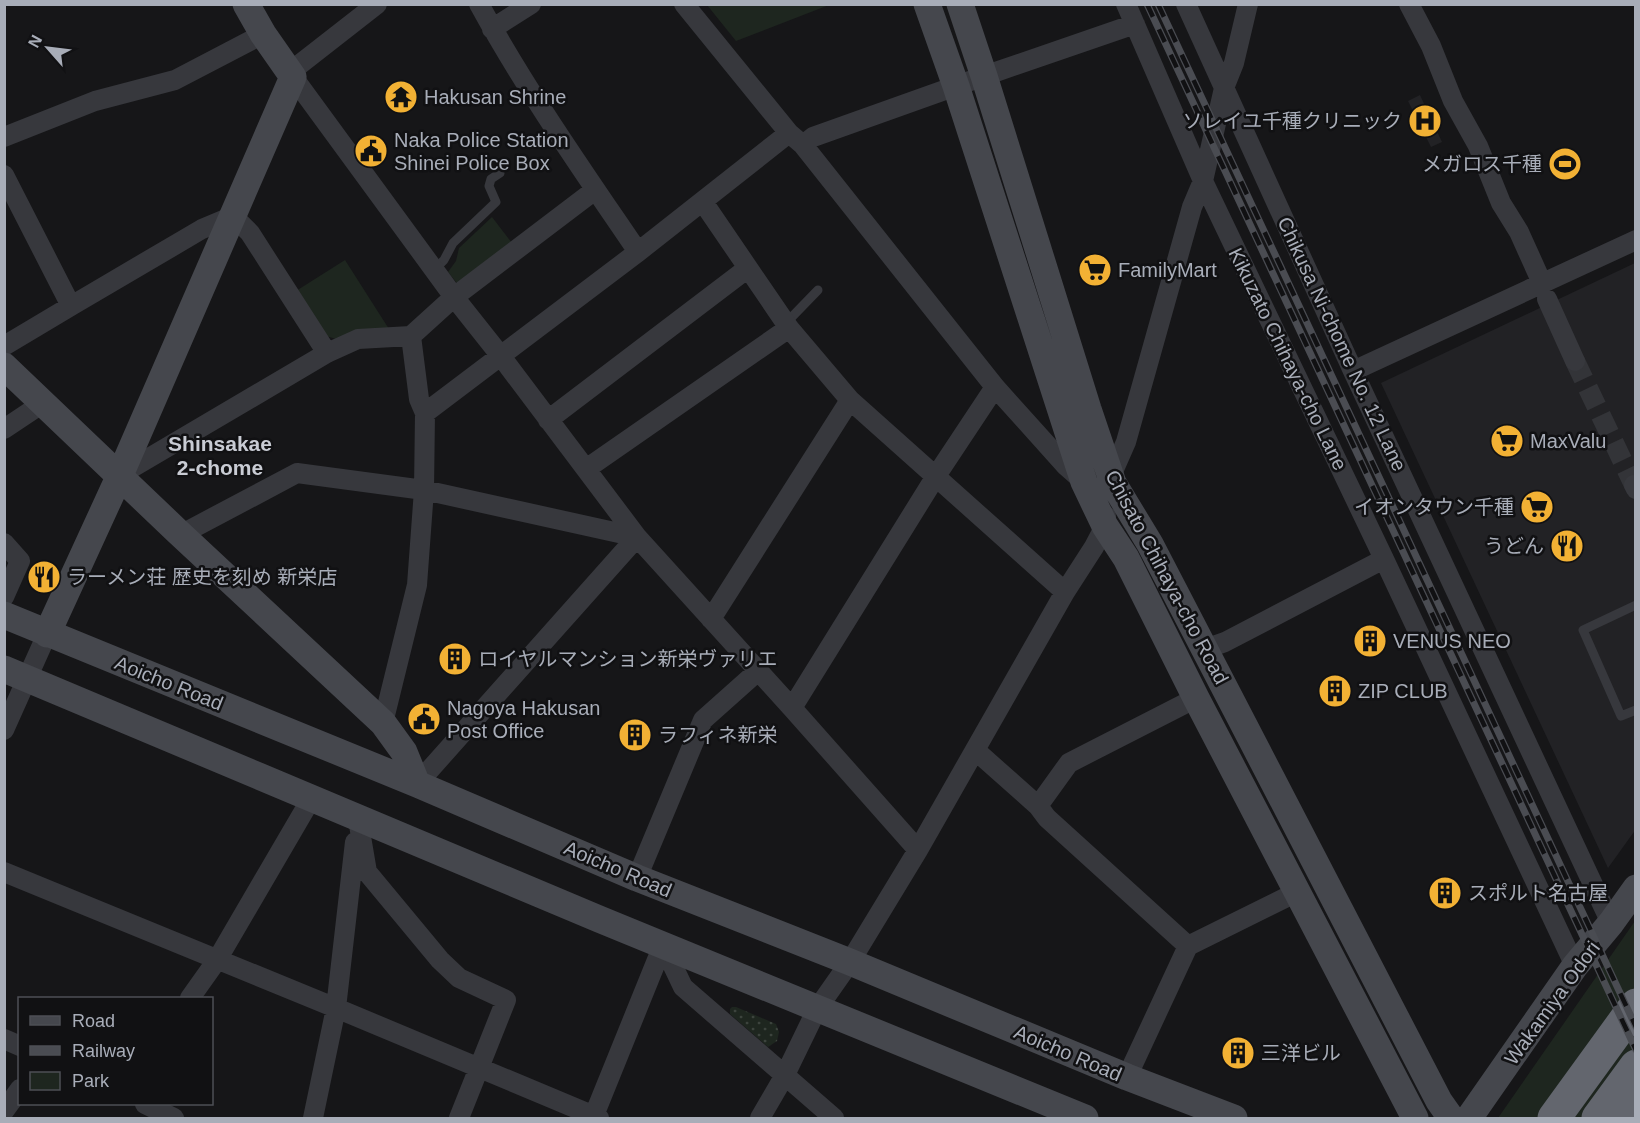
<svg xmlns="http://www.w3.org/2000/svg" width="1640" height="1123" viewBox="0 0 1640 1123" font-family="Helvetica,'Noto Sans JP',sans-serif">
	<defs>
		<pattern id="garden-dots" width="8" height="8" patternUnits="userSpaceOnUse" patternTransform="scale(1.5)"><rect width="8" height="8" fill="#1e261f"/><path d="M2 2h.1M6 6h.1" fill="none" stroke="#3c433d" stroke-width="1.8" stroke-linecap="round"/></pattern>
	</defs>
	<rect width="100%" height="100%" fill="#161618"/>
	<path fill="#222225" d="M1420 95 1442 142 1431 147 1408 101Z
		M1635 263 1636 829 1608 868 1381 383Z"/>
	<path fill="#1e261f" d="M829 5 736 41 707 5 829 4Z
		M492 217 512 243 459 283 456 282 448 272 456 261 459 248Z
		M345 260 389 329 336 339 326 336 296 291Z
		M1635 921V1118H1498Z"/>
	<path fill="url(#garden-dots)" d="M732 1007H736L776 1024 779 1032 777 1041 768 1047 730 1014V1009Z"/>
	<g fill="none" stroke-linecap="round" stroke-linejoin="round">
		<path stroke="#333438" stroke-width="20" stroke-dasharray="20 10" stroke-linecap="butt" d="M1575 361 1634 485"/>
		<path stroke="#37383d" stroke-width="9" d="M434 270 444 260 453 243 496 202 489 186 491 179 500 173
			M786 323 818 290
			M1636 605 1583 630 1621 716 1636 710"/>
		<path stroke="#37383d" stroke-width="20" d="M479 4C526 90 583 171 638 252
			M684 4 789 133 803 145 995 387 1066 466 1083 481
			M1126 4 1203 181 1384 559 1575 966
			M1186 4 1353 371 1611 923
			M1409 4 1431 46 1453 101 1478 146 1501 203 1519 232 1542 283
			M492 29 531 4
			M290 72 377 4
			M293 77 454 297 500 355 637 537 792 708 918 850
			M4 137 95 101 175 80 263 34
			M803 145 813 137 984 76 1135 24
			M4 175 71 306 4 346
			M703 202 789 328 850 400 1065 592
			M1547 299 1575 361
			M71 306 202 229 233 216 250 233 327 353
			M1353 371 1636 240
			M425 413 638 252 789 133
			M548 420 748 268
			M4 429 43 403
			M586 469 789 328
			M120 475 327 353 358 339 411 336
			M1110 484 1111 476 1126 442 1192 207 1203 181 1224 88 1234 63 1248 4
			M1634 485 1636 489
			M182 534 297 473 424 490 637 537 417 784
			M4 543 20 561 4 597
			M711 619 850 400
			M1205 649 1225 642 1384 559
			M792 708 936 476 995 387
			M383 723 417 585 424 490 425 413 419 399 411 336 454 297 595 190
			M4 730 47 634
			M975 750 1038 806 1047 818 1188 946
			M1038 806 1069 763 1196 698
			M358 819 367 872 440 960 459 978 506 1000 459 1118
			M4 872 336 1008 599 1118
			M637 878 703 720 758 671
			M663 945 683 987 834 1118
			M190 998 217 960 311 799
			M4 1039 20 1046
			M1127 1077 1188 946 1297 892
			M145 1104 174 1118
			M4 1111 20 1089
			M313 1118 336 1008 355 842
			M593 1118 663 945
			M760 1118 785 1075 817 1009 850 962 918 850 1065 592 1094 547 1105 526 1106 516"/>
		<path stroke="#45474d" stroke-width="27" d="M927 4 956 86 1084 482 1105 526 1126 558 1196 698 1415 1118
			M960 4 984 76 1088 409 1113 483 1150 544 1439 1101 1451 1118
			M4 366 178 532 383 723 404 752 417 784
			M4 615 417 784 637 878 850 962 1127 1077 1234 1118
			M47 634 120 475 293 77 263 34 246 4
			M4 669 599 919 1085 1118
			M1469 1118 1575 966 1611 923 1636 888"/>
		<path stroke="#63666e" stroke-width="33" d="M1554 1118 1636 1005
			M1598 1118 1636 1066
			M1627 1118 1636 1106"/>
		<defs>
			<path id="rail" d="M1147 4 1636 1050
				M1158 4 1636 1027"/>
		</defs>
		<use href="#rail" stroke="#4a4c52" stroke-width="7"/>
		<use href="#rail" stroke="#111113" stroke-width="4.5" stroke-dasharray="14" stroke-linecap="butt"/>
	</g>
	<defs>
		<symbol id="temple-disc" viewBox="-11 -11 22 22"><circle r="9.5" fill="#f2b134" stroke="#111113"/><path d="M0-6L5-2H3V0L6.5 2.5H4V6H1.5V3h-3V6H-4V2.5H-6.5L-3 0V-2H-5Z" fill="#111"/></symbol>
		<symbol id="hospital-disc" viewBox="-11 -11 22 22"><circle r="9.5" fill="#f2b134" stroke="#111113"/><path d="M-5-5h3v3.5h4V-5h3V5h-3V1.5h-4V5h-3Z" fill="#111"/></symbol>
		<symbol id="civic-disc" viewBox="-11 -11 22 22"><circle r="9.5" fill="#f2b134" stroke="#111113"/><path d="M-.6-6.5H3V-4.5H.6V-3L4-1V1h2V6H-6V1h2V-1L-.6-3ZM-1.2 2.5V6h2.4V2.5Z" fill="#111"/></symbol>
		<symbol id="stadium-disc" viewBox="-11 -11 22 22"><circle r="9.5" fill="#f2b134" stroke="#111113"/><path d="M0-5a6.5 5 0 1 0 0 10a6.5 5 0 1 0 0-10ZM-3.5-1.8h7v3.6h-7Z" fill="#111"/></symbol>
		<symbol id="supermarket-disc" viewBox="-11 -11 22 22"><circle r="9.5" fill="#f2b134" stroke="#111113"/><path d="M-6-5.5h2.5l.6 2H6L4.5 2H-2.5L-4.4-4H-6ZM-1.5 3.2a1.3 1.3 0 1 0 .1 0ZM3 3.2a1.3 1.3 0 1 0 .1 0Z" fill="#111"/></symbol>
		<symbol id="restaurant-disc" viewBox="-11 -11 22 22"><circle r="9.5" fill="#f2b134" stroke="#111113"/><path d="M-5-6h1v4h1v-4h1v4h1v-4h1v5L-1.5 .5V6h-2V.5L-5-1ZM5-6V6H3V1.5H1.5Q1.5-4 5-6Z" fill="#111"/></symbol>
		<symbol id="building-disc" viewBox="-11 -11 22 22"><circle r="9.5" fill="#f2b134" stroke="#111113"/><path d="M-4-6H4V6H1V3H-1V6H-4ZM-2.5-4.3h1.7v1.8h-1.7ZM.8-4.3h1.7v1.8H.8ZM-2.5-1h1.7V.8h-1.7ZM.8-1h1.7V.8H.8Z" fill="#111"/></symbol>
	</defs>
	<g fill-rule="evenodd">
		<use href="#temple-disc" x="382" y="78" width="38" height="38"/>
		<use href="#hospital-disc" x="1406" y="102" width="38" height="38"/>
		<use href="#civic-disc" x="352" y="132" width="38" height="38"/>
		<use href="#stadium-disc" x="1546" y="145" width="38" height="38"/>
		<use href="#supermarket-disc" x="1076" y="251" width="38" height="38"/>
		<use href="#supermarket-disc" x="1488" y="422" width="38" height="38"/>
		<use href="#supermarket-disc" x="1518" y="488" width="38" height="38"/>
		<use href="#restaurant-disc" x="1548" y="527" width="38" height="38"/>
		<use href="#restaurant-disc" x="25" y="558" width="38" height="38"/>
		<use href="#building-disc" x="1351" y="622" width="38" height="38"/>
		<use href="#building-disc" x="436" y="640" width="38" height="38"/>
		<use href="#building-disc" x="1316" y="672" width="38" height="38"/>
		<use href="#civic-disc" x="405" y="700" width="38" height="38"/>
		<use href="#building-disc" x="616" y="716" width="38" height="38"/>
		<use href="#building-disc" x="1426" y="874" width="38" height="38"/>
		<use href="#building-disc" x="1219" y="1034" width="38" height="38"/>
	</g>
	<g text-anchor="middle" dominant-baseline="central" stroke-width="5" stroke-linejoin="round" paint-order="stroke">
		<g font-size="20" fill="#a8adb8" stroke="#111113" text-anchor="start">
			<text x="424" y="97">Hakusan Shrine</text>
			<text x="1402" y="121" text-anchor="end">ソレイユ千種クリニック</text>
			<text x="394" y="140">Naka Police Station<tspan x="394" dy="23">Shinei Police Box</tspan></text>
			<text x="1542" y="164" text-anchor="end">メガロス千種</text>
			<text x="1118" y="270">FamilyMart</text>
			<text x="1530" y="441">MaxValu</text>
			<text x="1514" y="507" text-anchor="end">イオンタウン千種</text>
			<text x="1544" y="546" text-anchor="end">うどん</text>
			<text x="67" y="577">ラーメン荘 歴史を刻め 新栄店</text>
			<text x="1393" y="641">VENUS NEO</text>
			<text x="478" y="659">ロイヤルマンション新栄ヴァリエ</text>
			<text x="1358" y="691">ZIP CLUB</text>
			<text x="447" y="708">Nagoya Hakusan<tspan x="447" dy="23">Post Office</tspan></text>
			<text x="658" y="735">ラフィネ新栄</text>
			<text x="1468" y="893">スポルト名古屋</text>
			<text x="1261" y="1053">三洋ビル</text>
		</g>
		<g font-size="20" fill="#a8adb8" stroke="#111113">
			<text transform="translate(1342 344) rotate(65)">Chikusa Ni-chome No. 12 Lane</text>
			<text transform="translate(1288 359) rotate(64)">Kikuzato Chihaya-cho Lane</text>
			<text transform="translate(1167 577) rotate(62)">Chisato Chihaya-cho Road</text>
			<text transform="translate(169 683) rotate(22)">Aoicho Road</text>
			<text transform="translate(618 869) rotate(23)">Aoicho Road</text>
			<text transform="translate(1552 1003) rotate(-54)">Wakamiya Odori</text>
			<text transform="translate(1068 1053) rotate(23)">Aoicho Road</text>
		</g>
		<g font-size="21" font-weight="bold" fill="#c9ccd4" stroke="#111113">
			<text x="220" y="443">Shinsakae<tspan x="220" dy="24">2-chome</tspan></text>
		</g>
	</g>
	<rect width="1640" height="1123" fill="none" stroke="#a8adb8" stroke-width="12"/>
	<rect x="18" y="997" width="195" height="108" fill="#111113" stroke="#4d4f55" stroke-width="1.5"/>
	<rect x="30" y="1016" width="30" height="9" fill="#45474d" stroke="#4d4f55" stroke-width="1.5"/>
	<text x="72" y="1027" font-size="18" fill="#a8adb8">Road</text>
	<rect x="30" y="1046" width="30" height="9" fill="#4a4c52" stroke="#4d4f55" stroke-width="1.5"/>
	<text x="72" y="1057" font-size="18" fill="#a8adb8">Railway</text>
	<rect x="30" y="1072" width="30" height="18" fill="#1e261f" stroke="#4d4f55" stroke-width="1.5"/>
	<text x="72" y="1087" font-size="18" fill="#a8adb8">Park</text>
	<g transform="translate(48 48) rotate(298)" stroke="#111113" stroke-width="4.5" paint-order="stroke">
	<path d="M0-4.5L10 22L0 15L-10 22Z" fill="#a8adb8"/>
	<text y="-9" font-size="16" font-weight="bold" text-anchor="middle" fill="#a8adb8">N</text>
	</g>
</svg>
